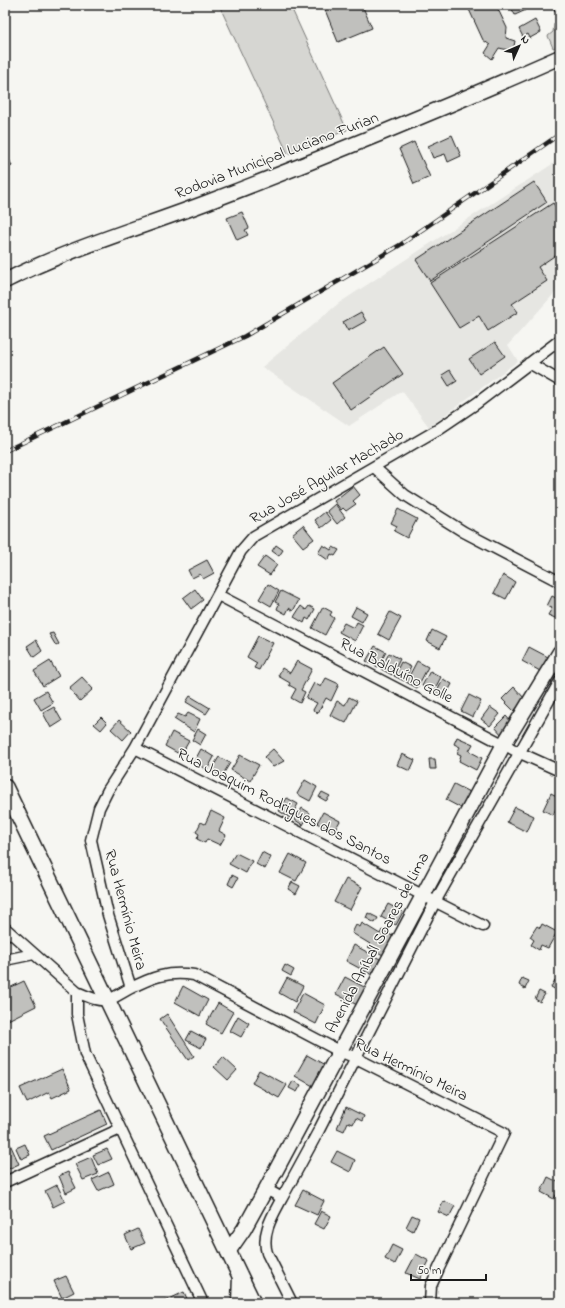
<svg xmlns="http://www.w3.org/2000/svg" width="565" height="1308" viewBox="0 0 565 1308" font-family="'Indie Flower',sans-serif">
	<rect width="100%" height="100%" fill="#f6f6f2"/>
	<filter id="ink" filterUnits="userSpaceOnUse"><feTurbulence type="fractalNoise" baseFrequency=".025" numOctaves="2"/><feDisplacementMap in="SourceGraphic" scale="8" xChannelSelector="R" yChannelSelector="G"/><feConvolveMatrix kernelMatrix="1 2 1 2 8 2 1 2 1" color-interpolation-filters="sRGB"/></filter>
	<g filter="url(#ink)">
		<path fill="#e6e6e2" d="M560 159V287L508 345 518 361 429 427 402 391 349 426 262 367 339 303Z"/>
		<path fill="#d6d6d2" stroke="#797977" d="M219 5H290L347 130 288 154Z
			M560 23V45L553 48 548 36 553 32 554 24Z"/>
		<path fill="#c0c0bd" stroke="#1c1c1c" d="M323 5H362L372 28 338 42Z
			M467 5H496L507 28 506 38 515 41 513 51 499 48 492 59 485 53 490 45 483 40Z
			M510 5H524L526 10 515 15Z
			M553 5H560V9L555 11Z
			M535 20 541 32 530 38 528 34 523 37 519 29Z
			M452 135 461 156 448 162 445 154 433 158 428 146Z
			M414 142 430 177 414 184 399 149Z
			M5 150 12 166 5 169Z
			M534 182 547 202 430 281 416 260Z
			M553 203 560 213V252L538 267 547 281 512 304 518 312 488 331 479 316 459 328 430 283Z
			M242 212 249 228 245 230 248 235 237 240 227 218Z
			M361 312 366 321 348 331 343 322Z
			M495 342 505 356 479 374 469 359Z
			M384 347 403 374 351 410 332 383Z
			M450 370 457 381 449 386 442 375Z
			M353 486 360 495 353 501 356 504 346 511 343 508 341 510 334 501Z
			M335 504 345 517 337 524 327 511Z
			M398 509 417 519 407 538 394 531 397 526 391 523Z
			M325 512 331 520 321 528 315 520Z
			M303 525 314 539 303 547 292 534Z
			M276 545 283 550 279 556 272 551Z
			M323 545 331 550 333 547 339 550 335 556 331 554 328 560 318 553Z
			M265 556 277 565 270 575 257 567Z
			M207 560 214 573 203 579 200 574 192 578 188 570Z
			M503 575 515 582 506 599 494 593Z
			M268 584 279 591 271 606 259 599Z
			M195 589 203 600 191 609 183 598Z
			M281 591 299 600 293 611 289 608 286 614 277 609 279 604 275 602Z
			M552 596 560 600V620L548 615 552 608 547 606Z
			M301 606 306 610 309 606 315 609 309 620 306 618 304 623 294 617Z
			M323 607 332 612 330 615 334 618 325 635 312 628Z
			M356 607 367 613 362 622 351 616Z
			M390 612 401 618 389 640 378 634Z
			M357 622 363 625 355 641 339 632 344 623 354 628Z
			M432 630 446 637 440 648 427 641Z
			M53 633 59 644 56 646 49 634Z
			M258 636 273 643 259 670 254 668 257 663 247 657Z
			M36 640 42 651 34 657 27 646Z
			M375 646 386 652 378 667 366 661Z
			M529 647 548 657 540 671 522 661Z
			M389 653 400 659 392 675 381 669Z
			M50 661 59 676 43 686 34 671Z
			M297 661 312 669 301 690 305 692 300 703 291 698 296 689 289 685 290 683 278 676 282 668 290 673Z
			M417 661 428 667 417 688 406 682Z
			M401 662 411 667 404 681 394 676Z
			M430 671 441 677 433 692 422 686Z
			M82 677 93 689 80 701 69 688Z
			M326 678 339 684 331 701 326 698 318 713 313 710 317 703 306 698 314 683 321 687Z
			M443 679 452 684 444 699 435 694Z
			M514 687 525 699 514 711 502 699Z
			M46 691 53 703 41 710 34 698Z
			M469 695 481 701 473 717 461 711Z
			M190 696 210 708 206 714 186 702Z
			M349 697 357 701 346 723 330 715 337 701 345 705Z
			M54 707 62 721 51 728 43 713Z
			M490 707 500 714 490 726 481 719Z
			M188 713 200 719 194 732 174 719 178 714 185 717Z
			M506 716 513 724 502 735 495 727Z
			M101 717 107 723 101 730 94 724Z
			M119 720 131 731 123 740 111 729Z
			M198 729 206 734 200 745 192 740Z
			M172 732 189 741 181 755 165 746Z
			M457 737 473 744 469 751 482 758 476 770 459 761 461 755 457 753 460 747 454 744Z
			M201 749 214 757 207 770 194 762Z
			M273 749 284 761 273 767 264 757Z
			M402 754 415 760 410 771 397 765Z
			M240 755 259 765 250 781 231 770Z
			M219 757 230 763 222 776 211 770Z
			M429 759H435L436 769H430Z
			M305 780 317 787 310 801 297 794Z
			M454 784 473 794 465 810 446 800Z
			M322 792 330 796 326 801 319 797Z
			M551 793 560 798V811L556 809 553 815 543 810Z
			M287 798 298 804 290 818 279 811Z
			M515 807 534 816 527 832 507 822Z
			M302 808 310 813 303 825 295 820Z
			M211 811 225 818 219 831 226 835 220 845 207 839 205 843 197 839 199 834 196 832 201 822 205 824Z
			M323 812 340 821 333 833 317 823Z
			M262 852 271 857 265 869 256 864Z
			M236 853 252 861 246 873 229 864Z
			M290 854 306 863 296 881 280 873Z
			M232 875 238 878 233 887 228 884Z
			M346 879 362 887 350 910 334 902Z
			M292 882 300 886 296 894 288 889Z
			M388 904 403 912 396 925 381 917Z
			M368 913 378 918 375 923 366 918Z
			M362 923 380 934 382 930 396 938 385 956 368 947 370 944 352 933 356 925 360 927Z
			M542 924 557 932 548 948 541 945 539 950 531 945 534 940 530 937 537 926 540 928Z
			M354 945 380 959 372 975 346 961Z
			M285 965 294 970 291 976 282 971Z
			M345 977 368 989 359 1006 336 994Z
			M287 978 303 986 295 1002 279 993Z
			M522 978 529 981 525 989 519 985Z
			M555 980 560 983V992L551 987Z
			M24 981 36 1006 8 1020 5 1013V990Z
			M183 986 208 1000 200 1016 175 1002Z
			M539 991 545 994 540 1002 535 999Z
			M303 993 325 1005 316 1024 293 1012Z
			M218 1003 233 1012 221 1033 206 1024Z
			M167 1014 194 1056 188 1060 160 1019Z
			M238 1016 249 1023 241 1037 230 1031Z
			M191 1031 206 1039 201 1048 186 1040Z
			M307 1055 325 1065 313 1086 295 1076Z
			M223 1057 237 1070 228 1080 214 1067Z
			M62 1069 71 1089 52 1098 49 1092 27 1103 20 1088Z
			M259 1070 287 1085 279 1098 252 1083Z
			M293 1081 301 1085 297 1092 289 1088Z
			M346 1107 364 1116 362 1121 356 1118 353 1124 348 1122 344 1131 337 1128Z
			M101 1110 107 1124 51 1150 44 1136Z
			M10 1144 19 1164 8 1169 5 1164V1146Z
			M25 1144 30 1155 21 1159 16 1148Z
			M107 1149 112 1159 98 1165 93 1155Z
			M337 1151 355 1160 350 1172 331 1162Z
			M91 1157 98 1174 83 1180 75 1164Z
			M68 1172 76 1188 66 1193 59 1176Z
			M109 1172 114 1184 98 1191 92 1180Z
			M548 1177 560 1183V1197L556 1195 554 1199 541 1192Z
			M57 1185 65 1201 53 1207 45 1191Z
			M303 1190 324 1201 317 1215 295 1205Z
			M444 1201 455 1206 449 1217 438 1212Z
			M321 1211 331 1216 324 1229 314 1224Z
			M412 1215 419 1218 413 1231 406 1227Z
			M138 1229 145 1243 131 1249 125 1235Z
			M392 1245 402 1250 395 1264 385 1259Z
			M416 1254 429 1261 420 1279 406 1273Z
			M66 1276 74 1292 62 1298 54 1281Z
			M184 1292 189 1303H166L165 1301Z"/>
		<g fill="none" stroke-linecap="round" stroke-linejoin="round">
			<defs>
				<path id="street" d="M529 363 560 381
					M374 467 405 495 464 532 560 582
					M218 595 518 752 560 771
					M135 748 483 926
					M5 928 77 992C86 996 100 1003 110 999 116 997 123 992 129 989 152 977 168 971 194 975L339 1051 354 1057 504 1133 439 1268 431 1286 430 1303
					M5 960 34 954
					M131 988 108 915 91 840 99 808 108 790 135 748 241 551 254 536 437 430 477 403 560 340
					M77 992V1014L85 1054 203 1303
					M5 1182 120 1129
					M266 1189 282 1198C273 1215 261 1233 267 1253L292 1303
					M282 1198 319 1130 435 902 560 681
					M237 1303 238 1275"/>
				<path id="secondary" d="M5 281C70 248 140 228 208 202 326 157 444 108 560 57
					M228 1252 244 1229 266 1189 504 744 560 652"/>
				<path id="primary" d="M5 787 253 1303"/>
			</defs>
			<use href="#street" stroke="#1c1c1c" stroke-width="13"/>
			<use href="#secondary" stroke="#1c1c1c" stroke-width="17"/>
			<use href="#primary" stroke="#1c1c1c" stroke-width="18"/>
			<use href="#street" stroke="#f6f6f2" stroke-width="10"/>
			<use href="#secondary" stroke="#f6f6f2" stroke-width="14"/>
			<use href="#primary" stroke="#f6f6f2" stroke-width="15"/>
			<defs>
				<path id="rail" d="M5 451 245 336 400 245 560 134"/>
			</defs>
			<use href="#rail" stroke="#1c1c1c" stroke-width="4.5"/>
			<use href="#rail" stroke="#f6f6f2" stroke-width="3" stroke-dasharray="9" stroke-linecap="butt"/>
		</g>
	</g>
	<g text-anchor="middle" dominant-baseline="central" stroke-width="3" stroke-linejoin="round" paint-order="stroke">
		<g font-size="16" fill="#1c1c1c" stroke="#f6f6f2">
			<text transform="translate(277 156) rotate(-21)">Rodovia Municipal Luciano Furian</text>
			<text transform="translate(327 477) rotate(-30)">Rua José Aguilar Machado</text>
			<text transform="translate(396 671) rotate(27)">Rua Balduíno Golle</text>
			<text transform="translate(284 807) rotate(27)">Rua Joaquim Rodrigues dos Santos</text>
			<text transform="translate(125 910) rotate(75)">Rua Hermínio Meira</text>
			<text transform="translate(378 943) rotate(-62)">Avenida Aníbal Soares de Lima</text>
			<text transform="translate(411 1070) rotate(26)">Rua Hermínio Meira</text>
		</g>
	</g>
	<rect width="565" height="1308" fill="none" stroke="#f6f6f2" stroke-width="20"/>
	<rect x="10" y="10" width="545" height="1288" fill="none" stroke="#1c1c1c" stroke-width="1.5" filter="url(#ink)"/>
	<g transform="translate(519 46) rotate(45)" stroke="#f6f6f2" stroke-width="3" paint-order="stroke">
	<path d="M0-3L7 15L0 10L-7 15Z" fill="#1c1c1c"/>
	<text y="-6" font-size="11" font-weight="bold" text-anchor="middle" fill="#1c1c1c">N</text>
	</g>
	<path d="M411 1274v6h75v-6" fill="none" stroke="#1c1c1c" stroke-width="2"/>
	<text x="417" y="1274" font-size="12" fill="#1c1c1c" stroke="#f6f6f2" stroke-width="3" paint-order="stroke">50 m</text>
</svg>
